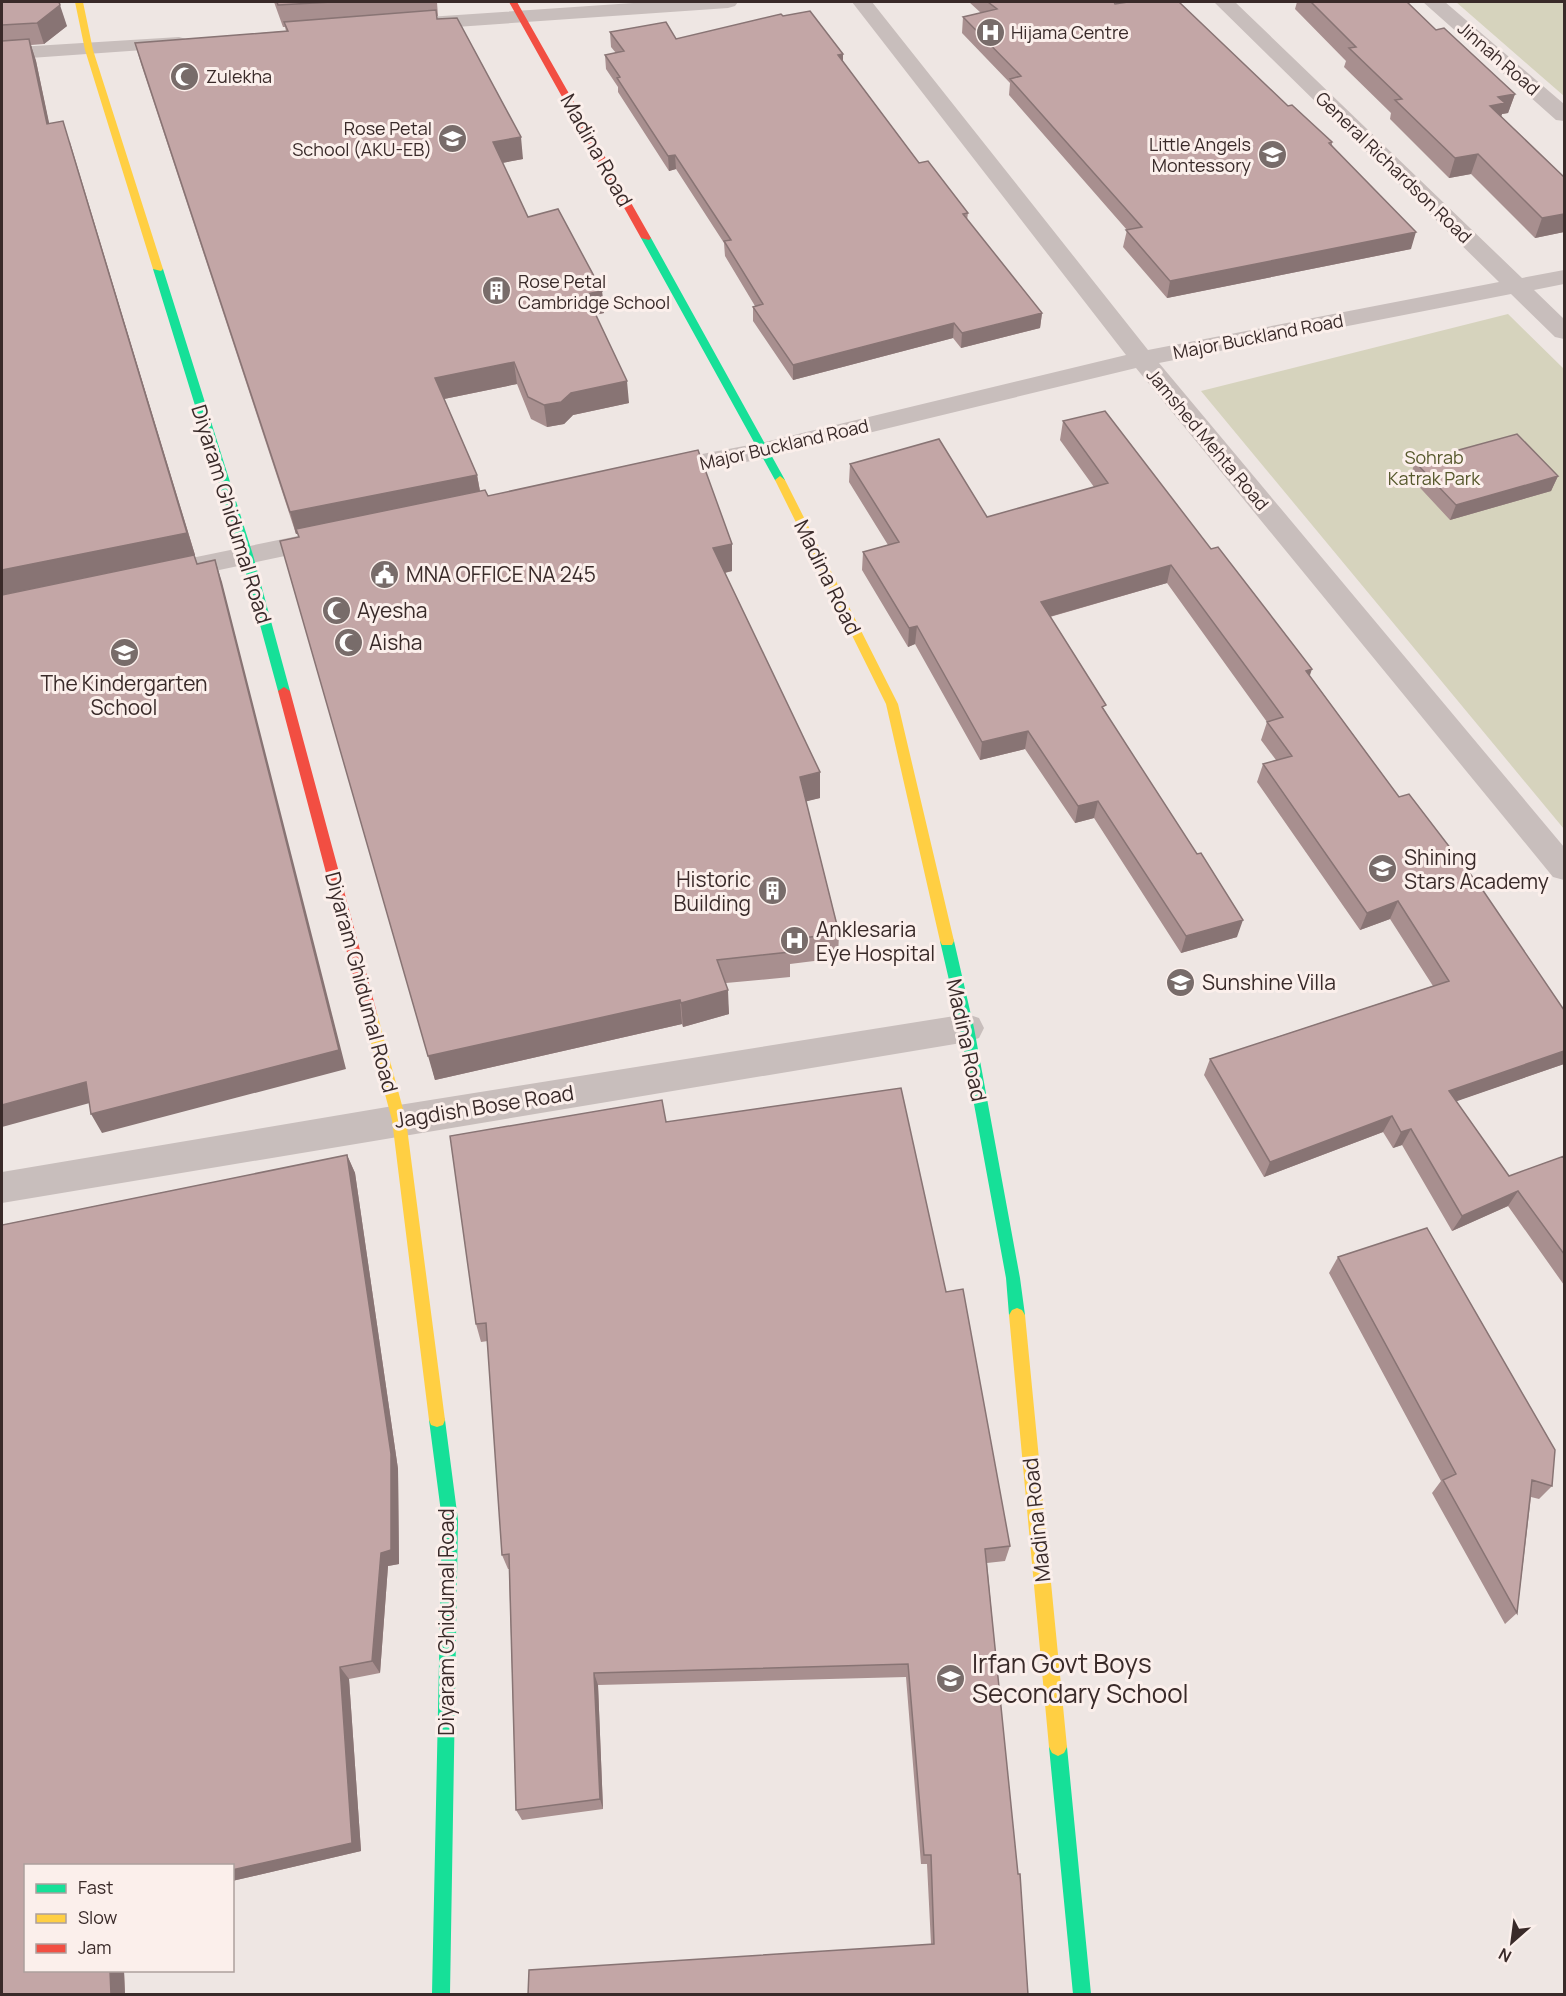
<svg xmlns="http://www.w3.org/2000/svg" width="1566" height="1996" viewBox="0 0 1566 1996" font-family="Manrope,sans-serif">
	<rect width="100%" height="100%" fill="#eee6e3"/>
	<path fill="#d6d3bd" d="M1456 2H1564V96Z
		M1508 314 1564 369V829L1201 391Z"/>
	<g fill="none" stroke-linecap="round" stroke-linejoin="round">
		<path fill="#c8bebc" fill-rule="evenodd" d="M648 2H738L735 6 728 8 413 30 406 28 403 24 406 20 413 18Z
			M852 2H872L1148 350 1499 282 1214 2H1235L1522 278 1564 270V284L1534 290 1564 319V339L1555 337 1511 294 1159 363 1564 847V880L1553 877 1136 368 765 458 660 480 651 477 647 471 651 465 660 462 765 442 1126 355Z
			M1423 2H1445L1564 104V121L1556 120Z
			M179 37 186 39 189 43 186 47 2 60V48Z
			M327 530 337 533 341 539 337 545 172 580 162 578 158 571 162 564 172 562Z
			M967 1014 979 1018 984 1028 979 1038 967 1042 2 1203V1172L399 1105Z"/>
		<path fill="#16e098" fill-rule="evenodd" d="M646 235 651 238 785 480 784 482 780 484 775 480 641 238Z
			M158 266 163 269 253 555 290 691 284 695 278 691 241 555 153 269Z
			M947 936 952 937 954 941 974 1028 1020 1278 1025 1315 1022 1320 1017 1322 1012 1320 1009 1315 1006 1278 960 1028 940 941 942 937Z
			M437 1413 443 1415 445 1420 458 1520 450 1994H432L442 1520 429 1420 431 1415Z
			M1058 1738 1064 1741 1067 1747 1091 1994H1073L1049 1747 1052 1741Z"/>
		<path fill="#ffcf43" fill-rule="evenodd" d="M75 2H83L93 50 163 269 161 271 153 269 85 50Z
			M780 476 785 480 898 704 954 941 952 945H942L940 941 886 704 775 480Z
			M370 1007 375 1009 377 1013 406 1120 445 1420 443 1425 437 1427 431 1425 429 1420 392 1120 363 1013 365 1009Z
			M1017 1308 1022 1310 1025 1315 1067 1747 1064 1753 1058 1756 1052 1753 1049 1747 1009 1315 1012 1310Z"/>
		<path fill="#f24e42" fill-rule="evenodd" d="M509 2H517L651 238 649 240 641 238Z
			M284 687 290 691 377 1013 375 1017H365L363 1013 278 691Z"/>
	</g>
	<path fill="#a88f8f" d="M2 2 67 26 44 44 31 45 36 61 49 124 70 142 195 555 2 595Z
		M274 2H437L438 16H437V19L523 159 502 163 528 217 602 291 604 313 595 315 629 403 573 415 564 424 547 427 531 419 517 384 444 399 477 475 480 491 488 496 732 544V571L725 573 820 798 806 801 839 933 838 958 790 964V977L726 983 729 1014 683 1027 682 1024 435 1080 298 534H296L141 64 135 43 286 31 285 27H283Z
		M969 2H1114L1115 4 1288 106 1332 142V145L1411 249 1167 298 1123 247 1127 230 1009 95 1010 83 962 33 963 17 981 13Z
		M1297 2H1407L1436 30 1515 94 1508 113 1502 114 1501 116 1564 177V232L1535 238 1471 174 1449 178 1390 119 1391 113 1344 67 1346 61 1295 9Z
		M783 16 843 54V62L919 163 968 213 967 220 1042 313 1040 328 961 348 953 338 793 380 753 321V307L755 306 725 256 724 243 676 169 669 171 618 92V87L606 69 605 55 616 53 611 47 610 32 676 39Z
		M1063 421 1310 676 1399 797 1564 1010V1064L1456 1101 1509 1176 1564 1156V1285L1508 1206 1452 1231 1402 1145 1393 1148 1383 1132 1264 1177 1204 1075 1210 1059 1433 986 1390 919 1360 930 1257 782 1263 764 1276 760 1261 740 1267 722 1167 583 1050 617 1237 937 1181 953 1094 818 1075 823 1025 749 980 760 915 644 908 647 862 570 863 552 888 545 849 482 850 464 987 517 1094 487 1060 440Z
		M1415 462 1558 476 1551 491 1450 520 1410 477Z
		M666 1122 946 1292 1010 1546 1005 1561 987 1563 1028 1995 931 1944 927 1864H921L906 1677 598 1685 603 1809 522 1820 516 1810 509 1569H508L502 1555 488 1341 481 1342 476 1324Z
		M347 1155 355 1173 398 1469 399 1564 388 1566 380 1673 349 1679 361 1851 232 1881V1866H26V1971H124L125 1995H2V1225Z
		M1338 1257 1552 1486 1539 1499 1531 1497 1517 1613 1505 1624 1432 1493 1441 1481 1329 1273Z"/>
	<path fill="#887474" d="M60 5 67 26 44 44 37 23Z
		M29 39 36 61 54 146 47 124Z
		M843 54V69L838 55Z
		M1515 94 1508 113 1502 114 1499 123 1490 106 1498 97Z
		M63 121 195 555 2 595V570Z
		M521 137 523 159 496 164 493 142Z
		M1478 154 1471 174 1449 178 1455 158Z
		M675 155 676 169 669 171 668 156Z
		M1564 214V232L1535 238 1542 218Z
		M1416 232 1411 249 1167 298 1170 281Z
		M602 291 604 313 588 316 586 294Z
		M1042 313 1040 328 961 348 962 333Z
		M954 323 953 338 793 380V365Z
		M514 362 517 384 439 400 435 378Z
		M627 381 629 403 573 415 564 424 547 427 544 405 571 393Z
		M477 475 481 497 296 534 290 512Z
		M1558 476 1551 491 1450 520 1456 505Z
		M732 544V571L714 575 713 548Z
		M215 560 222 582 346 1069 102 1133 91 1114Z
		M1171 565 1167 583 1038 620 1041 602Z
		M917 626 915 644 908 647 909 628Z
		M1312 669 1306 687V671Z
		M1028 731 1025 749 980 760 982 742Z
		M820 772V798L800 803V777Z
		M1098 801 1094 818 1075 823 1078 806Z
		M1398 901 1390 919 1360 930 1367 913Z
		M1243 920 1237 937 1181 953 1186 936Z
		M728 990 729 1014 683 1027 681 1003Z
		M680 1000 682 1024 435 1080 428 1056Z
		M1564 1051V1064L1440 1107 1449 1091Z
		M86 1082 97 1101 2 1127V1105Z
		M1392 1116 1383 1132 1264 1177 1270 1162Z
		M1411 1129 1402 1145 1393 1148 1401 1132Z
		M347 1155 355 1173 398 1469 399 1564 388 1566 380 1673 372 1661 381 1553Z
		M1518 1191 1508 1206 1452 1231 1462 1216Z
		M340 1667 349 1679 361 1851 232 1881V1870Z
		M594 1673 598 1685 603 1809 600 1799Z
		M110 1971H124L125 1995H111Z"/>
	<path fill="#c3a6a6" stroke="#887474" stroke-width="1.5" d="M2 2H59L60 5 37 23 2 25Z
		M277 2H332L278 5Z
		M988 2H1114L1115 4 1128 2H1179L1288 106 1292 105 1332 142 1329 143 1416 232 1170 281 1126 230 1142 227 1010 79 1021 76 963 17 997 9Z
		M1311 2H1407L1436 30 1444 28 1515 94 1498 97 1505 103 1490 106 1564 177V214L1542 218 1478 154 1455 158 1395 100 1402 99 1349 48 1356 47Z
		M436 10 437 19 457 18 521 137 493 142 528 217 558 209 602 291 586 294 627 381 571 393 561 402 544 405 528 397 514 362 435 378 477 475 290 512 135 43 288 31 284 22Z
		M810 11 843 54 838 55 919 163 928 161 968 213 963 214 1042 313 962 333 954 323 793 365 753 307 763 304 724 241 731 240 675 155 668 156 617 78 620 77 605 55 624 51 610 32 666 22 676 39 781 14 783 16Z
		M29 39 47 124 63 121 187 533 2 570V41Z
		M1105 411 1211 549 1218 547 1312 669 1306 671 1399 797 1409 794 1484 892 1564 1010V1051L1449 1091 1509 1176 1564 1156V1254L1518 1191 1462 1216 1411 1129 1401 1132 1392 1116 1270 1162 1210 1059 1449 981 1398 901 1367 913 1263 764 1292 756 1267 722 1283 717 1171 565 1041 602 1106 705 1102 707 1197 854 1201 853 1243 920 1186 936 1098 801 1078 806 1028 731 982 742 917 626 909 628 863 552 899 542 850 464 939 439 987 517 1108 483 1063 421Z
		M1517 434 1558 476 1456 505 1415 462Z
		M698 450 732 544 713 548 820 772 800 777 839 933 789 940 790 952 717 960 728 990 681 1003 680 1000 428 1056 280 541 299 537 296 529 485 490 488 496Z
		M194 555 197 564 215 560 339 1050 91 1114 86 1082 2 1105V595Z
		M901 1088 946 1292 963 1289 1010 1546 985 1549 1018 1874H1020L1028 1995H528L529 1970 934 1944 931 1855H924L908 1664 594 1673 600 1799 516 1810 509 1554 502 1555 486 1323 476 1324 450 1136 662 1100 666 1122Z
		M347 1155 391 1454V1550L381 1553 372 1661 340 1667 352 1843 232 1870V1866H26V1971H110L111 1995H2V1225Z
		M1427 1228 1555 1450 1552 1486 1532 1480 1517 1613 1443 1480 1456 1474 1338 1257Z"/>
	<defs>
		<symbol id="hospital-disc" viewBox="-11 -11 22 22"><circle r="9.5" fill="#786c6a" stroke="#fbefeb"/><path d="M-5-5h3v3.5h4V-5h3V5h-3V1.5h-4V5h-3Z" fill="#fff"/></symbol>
		<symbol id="mosque-disc" viewBox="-11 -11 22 22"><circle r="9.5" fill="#786c6a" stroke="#fbefeb"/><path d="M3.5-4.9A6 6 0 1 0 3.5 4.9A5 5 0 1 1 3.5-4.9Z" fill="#fff"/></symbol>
		<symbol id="school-disc" viewBox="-11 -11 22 22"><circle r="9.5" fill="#786c6a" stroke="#fbefeb"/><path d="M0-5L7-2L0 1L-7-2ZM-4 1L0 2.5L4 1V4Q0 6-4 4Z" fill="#fff"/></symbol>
		<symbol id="building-disc" viewBox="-11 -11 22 22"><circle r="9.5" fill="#786c6a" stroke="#fbefeb"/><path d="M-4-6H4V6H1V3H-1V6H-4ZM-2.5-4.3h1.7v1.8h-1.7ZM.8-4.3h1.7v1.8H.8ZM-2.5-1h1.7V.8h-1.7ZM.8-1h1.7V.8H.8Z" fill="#fff"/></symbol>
		<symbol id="civic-disc" viewBox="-11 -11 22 22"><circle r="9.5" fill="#786c6a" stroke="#fbefeb"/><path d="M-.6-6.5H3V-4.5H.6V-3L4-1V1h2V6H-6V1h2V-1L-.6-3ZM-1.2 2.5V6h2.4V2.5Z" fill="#fff"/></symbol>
	</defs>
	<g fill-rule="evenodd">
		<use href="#hospital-disc" x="974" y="16" width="33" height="33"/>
		<use href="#mosque-disc" x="168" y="60" width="33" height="33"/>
		<use href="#school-disc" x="436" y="122" width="33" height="33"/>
		<use href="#school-disc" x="1256" y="138" width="33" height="33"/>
		<use href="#building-disc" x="480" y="274" width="33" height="33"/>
		<use href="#civic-disc" x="368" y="558" width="33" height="33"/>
		<use href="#mosque-disc" x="320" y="594" width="33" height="33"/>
		<use href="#mosque-disc" x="332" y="626" width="33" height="33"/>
		<use href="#school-disc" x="108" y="636" width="33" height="33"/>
		<use href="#school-disc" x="1366" y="852" width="33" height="33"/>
		<use href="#building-disc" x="756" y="874" width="33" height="33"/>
		<use href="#hospital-disc" x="778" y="924" width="33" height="33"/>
		<use href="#school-disc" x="1164" y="966" width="33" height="33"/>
		<use href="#school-disc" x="934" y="1662" width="33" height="33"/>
	</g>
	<g text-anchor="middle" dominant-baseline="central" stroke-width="6" stroke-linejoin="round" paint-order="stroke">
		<g font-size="18" fill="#392a29" stroke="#fbefeb" text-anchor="start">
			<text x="1011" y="32">Hijama Centre</text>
			<text x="206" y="76">Zulekha</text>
			<text x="432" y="128" text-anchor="end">Rose Petal<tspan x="432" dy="21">School (AKU-EB)</tspan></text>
			<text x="1251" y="144" text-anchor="end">Little Angels<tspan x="1251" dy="21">Montessory</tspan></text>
			<text x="518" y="281">Rose Petal<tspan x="518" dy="21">Cambridge School</tspan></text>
		</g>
		<g font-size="18" fill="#392a29" stroke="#fbefeb">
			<text transform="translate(1499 58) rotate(41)">Jinnah Road</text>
			<text transform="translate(1394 167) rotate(44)">General Richardson Road</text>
			<text transform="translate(1258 336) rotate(-11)">Major Buckland Road</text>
			<text transform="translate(1208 439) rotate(50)">Jamshed Mehta Road</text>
			<text transform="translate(784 444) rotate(-13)">Major Buckland Road</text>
		</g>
		<g font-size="18" fill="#56582c" stroke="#fbefeb">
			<text x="1434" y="457">Sohrab<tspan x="1434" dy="21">Katrak Park</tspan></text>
		</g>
		<g font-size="21" fill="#392a29" stroke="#fbefeb">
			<text transform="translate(597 150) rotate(61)">Madina Road</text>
			<text transform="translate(232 514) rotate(73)">Diyaram Ghidumal Road</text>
			<text transform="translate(828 577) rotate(64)">Madina Road</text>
			<text transform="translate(362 982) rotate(75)">Diyaram Ghidumal Road</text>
			<text transform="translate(967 1040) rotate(78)">Madina Road</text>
			<text transform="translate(484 1106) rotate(-9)">Jagdish Bose Road</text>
			<text transform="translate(1036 1520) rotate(-96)">Madina Road</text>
			<text transform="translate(446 1622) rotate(-90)">Diyaram Ghidumal Road</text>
		</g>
		<g font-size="21" fill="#392a29" stroke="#fbefeb" text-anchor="start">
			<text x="406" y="574">MNA OFFICE NA 245</text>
			<text x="357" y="610">Ayesha</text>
			<text x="369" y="642">Aisha</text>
			<text x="124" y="683" text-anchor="middle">The Kindergarten<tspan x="124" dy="24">School</tspan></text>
			<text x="1404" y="857">Shining<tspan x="1404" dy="24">Stars Academy</tspan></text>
			<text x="751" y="879" text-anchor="end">Historic<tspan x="751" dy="24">Building</tspan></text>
			<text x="816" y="929">Anklesaria<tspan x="816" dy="24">Eye Hospital</tspan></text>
			<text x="1202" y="982">Sunshine Villa</text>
		</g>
		<g font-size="26" fill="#392a29" stroke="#fbefeb" text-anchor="start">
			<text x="972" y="1663">Irfan Govt Boys<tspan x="972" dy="30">Secondary School</tspan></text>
		</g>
	</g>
	<rect width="1566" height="1996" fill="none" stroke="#392a29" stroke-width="6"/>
	<rect x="24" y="1864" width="210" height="108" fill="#fbefeb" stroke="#ada09d" stroke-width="1.5"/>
	<rect x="36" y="1884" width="30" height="9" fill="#16e098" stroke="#ada09d" stroke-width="1.5"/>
	<text x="78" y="1894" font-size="18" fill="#392a29">Fast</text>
	<rect x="36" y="1914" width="30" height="9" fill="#ffcf43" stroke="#ada09d" stroke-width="1.5"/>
	<text x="78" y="1924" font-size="18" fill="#392a29">Slow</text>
	<rect x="36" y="1944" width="30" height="9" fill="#f24e42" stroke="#ada09d" stroke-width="1.5"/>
	<text x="78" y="1954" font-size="18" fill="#392a29">Jam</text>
	<g transform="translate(1512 1942) rotate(208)" stroke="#fbefeb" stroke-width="4.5" paint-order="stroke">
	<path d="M0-4.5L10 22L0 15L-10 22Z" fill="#392a29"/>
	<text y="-9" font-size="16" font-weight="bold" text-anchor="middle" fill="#392a29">N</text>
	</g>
</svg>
